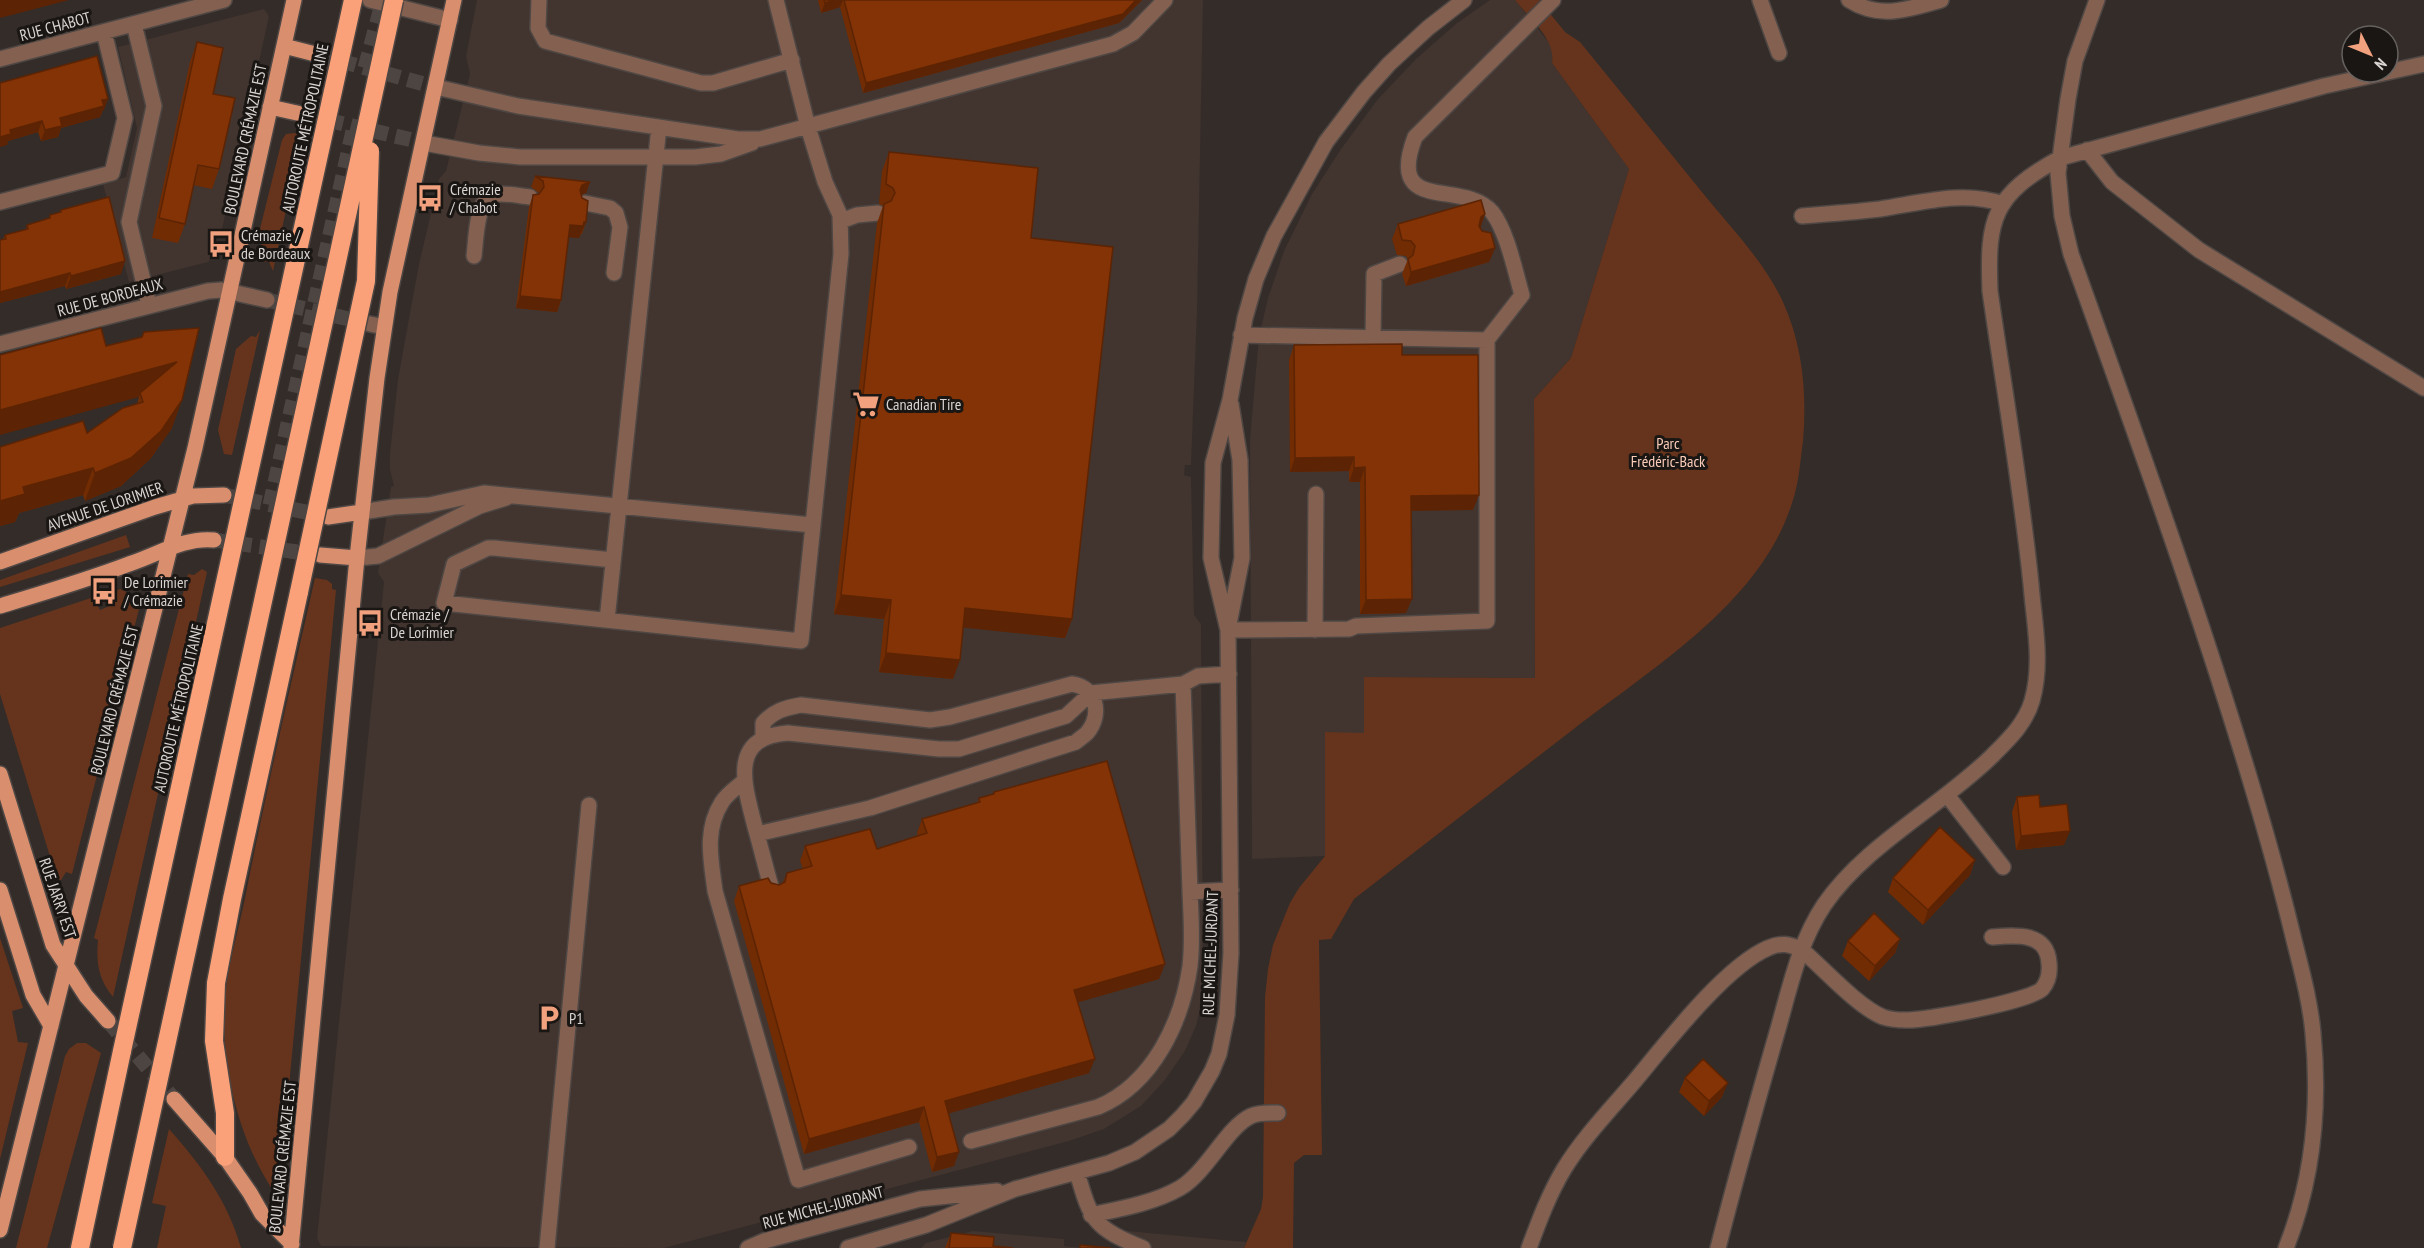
<svg xmlns="http://www.w3.org/2000/svg" width="2424" height="1248" viewBox="0 0 2424 1248" font-family="'PT Sans Narrow',sans-serif">
	<rect width="100%" height="100%" fill="#342c29"/>
	<path fill="#42342e" d="M477 0H1203L1197 311 1191 465H1185L1184 475 1191 477 1194 615 1201 624 1203 997 1196 1026 1185 1051 1165 1080 1141 1106 1104 1129 1069 1141 664 1248 321 1246 317 1238 384 582 378 573 391 487 394 486 390 470V453L398 379 419 264 439 179 446 171 470 74 466 56Z
		M1490 0H1515L1550 44 1554 53 1552 63 1629 169 1571 358 1534 399 1535 678 1364 677V733H1325V856L1252 859 1250 439 1259 336 1268 298 1284 251 1312 194 1341 149 1378 99 1416 59 1457 23Z
		M264 9 269 16 221 234 213 232 211 244 217 247 214 255 208 262 129 282 103 184 126 177 137 128 118 47Z
		M973 1231 1064 1239V1246L1083 1248H921L926 1243Z
		M1127 1231 1246 1242 1244 1248H1126Z"/>
	<path fill="#66341d" d="M1515 0H1539L1565 32 1580 42C1622 94 1664 145 1706 197 1733 230 1765 263 1783 302 1803 346 1807 394 1803 441 1800 462 1799 483 1792 503 1761 602 1654 667 1575 728 1501 785 1428 842 1354 899L1331 939 1319 940 1322 1155H1304L1294 1163 1293 1248H1244L1261 1209 1263 1197 1265 997 1268 969 1273 945 1290 903 1299 888 1325 856V732L1364 733V677L1535 678 1534 399 1571 358 1629 169 1552 63C1556 39 1529 18 1515 0Z
		M294 133 302 135 273 271 269 262H265L259 233 282 140 286 134Z
		M260 330 232 455 224 454 218 430 236 349 251 336 256 337Z
		M126 535 130 547 0 587V580Z
		M202 569 207 572 113 997C98 979 96 962 98 940L94 938 188 574 194 575Z
		M315 578 327 580 332 584V589L336 590 280 1181 278 1191 274 1192C241 1142 226 1084 224 1024 222 984 237 938 245 898 266 791 291 685 315 578Z
		M120 589 131 594 134 607 139 609 72 874 66 872 61 880 57 879 0 694V628L103 594 106 601 97 604 100 610 112 605 109 594Z
		M0 938 23 1008 12 1011 18 1042 28 1043 0 1159Z
		M77 1043H86L101 1053 47 1248H16L65 1056 69 1049Z
		M169 1129C201 1165 228 1201 241 1248H157L166 1206 152 1203Z"/>
	<g fill="none" stroke-linecap="round" stroke-linejoin="round">
		<path stroke="#4d4542" stroke-width="15" stroke-dasharray="15 8" stroke-linecap="butt" d="M365 68 383 0
			M267 300 366 323
			M270 505 354 126"/>
		<path stroke="#4d4542" stroke-width="15" stroke-dasharray="15 8" stroke-linecap="butt" d="M319 55 424 84
			M306 115 412 140
			M224 495 325 516
			M214 540 318 555
			M108 1021 174 1099"/>
		<defs>
			<path id="minor" d="M370 0 450 20
				M539 0 538 28 545 41 701 83H713L792 60
				M1760 0 1779 53
				M1849 0C1880 20 1909 9 1941 0
				M2097 0 2075 61 2068 99 2058 173 2062 216 2071 254C2133 427 2196 600 2249 776 2265 829 2280 882 2293 936 2301 968 2310 1000 2313 1033 2320 1106 2313 1180 2286 1248
				M134 24 154 106 129 222 149 305
				M0 59 224 0
				M2388 72 2424 64
				M436 87 518 106 738 139H760L1113 44 1133 33 1165 0
				M424 143 479 153 520 157H695L721 154 752 143
				M2087 150 2112 182 2199 250 2424 388
				M0 202 112 173 125 118 104 32
				M585 203 610 208 616 213 620 227 614 273
				M1802 216C1828 214 1854 212 1880 209 1920 203 1963 190 2003 204
				M841 221 857 215 878 213
				M474 256C476 241 476 201 492 195 503 192 519 196 530 197
				M370 324 384 327
				M1373 338 1374 274 1400 264
				M1487 340 1522 295C1515 271 1507 231 1492 212 1463 178 1385 216 1415 137L1553 0
				M0 344 208 291 222 290 267 300
				M362 512 394 507 429 505 484 493 812 525
				M357 558 378 556 480 506 506 498
				M613 560 494 548H488L454 564 444 603 801 641 841 254 840 215 825 182 808 127 776 0
				M607 620 659 127
				M1229 624 1242 558 1240 460 1231 404
				M1228 630 1349 629 1356 626 1487 621V340L1241 335
				M1315 630 1316 494
				M1183 684 1190 892
				M743 782C736 788 727 794 722 802 704 830 711 860 715 891L798 1180 909 1147
				M1947 795 2003 867
				M757 834 870 808 1076 742C1079 739 1084 736 1087 733 1103 714 1096 687 1072 684L950 717 930 720 801 705C784 708 774 711 763 723V738
				M772 890C766 869 761 848 755 827 745 787 727 737 788 733L939 749H959L1066 716 1091 693 1183 684 1198 676 1229 674
				M971 1141 1098 1107C1153 1084 1182 1022 1190 966 1193 941 1191 916 1190 892L1231 890
				M1077 1172C1091 1222 1095 1228 1143 1248
				M1091 1215C1120 1209 1154 1203 1180 1188 1207 1172 1227 1127 1251 1116 1259 1112 1269 1113 1278 1113
				M547 1248 589 805
				M748 1248 764 1241 920 1199 997 1191
				M848 1248 926 1225 1015 1189 1109 1163 1135 1152 1169 1129 1183 1115 1194 1102 1212 1071 1219 1054 1227 1015 1231 953 1228 630 1211 558 1213 463 1230 400 1245 318 1256 279 1274 236 1326 142 1364 92 1389 64 1428 28 1464 0
				M1529 1248C1539 1221 1549 1194 1564 1169 1583 1138 1609 1111 1633 1083 1664 1046 1724 967 1768 948 1781 942 1790 944 1802 950 1823 968 1858 1007 1883 1017 1889 1019 1898 1020 1905 1020 1925 1021 2030 1001 2042 989 2048 982 2050 972 2049 963 2047 932 2016 935 1992 937
				M1718 1248C1736 1177 1756 1106 1776 1036 1789 992 1798 944 1824 905 1865 845 1940 807 1992 756 2009 739 2025 724 2032 701 2043 663 2034 622 2031 584 2021 486 2004 389 1990 291 1987 218 1993 195 2060 158L2324 86 2388 72"/>
			<path id="major" d="M284 46 319 55
				M270 107 306 115
				M328 517 362 512
				M320 555 357 558
				M0 562 155 507 193 496 224 495
				M0 606C43 593 87 580 129 564 157 555 184 537 214 540
				M0 774 53 945 86 996 108 1021
				M0 890 33 995 51 1026
				M174 1099 225 1157 250 1193 262 1214 292 1244
				M0 1230 195 448 294 0
				M291 1248 357 558 377 378 390 292 454 0"/>
			<path id="highway" d="M225 1157V1113L214 1041 216 983 232 899 299 592
				M80 1248 122 1051"/>
		</defs>
		<use href="#minor" stroke="#4e4744" stroke-width="18"/>
		<use href="#major" stroke="#4e4744" stroke-width="18"/>
		<use href="#highway" stroke="#4e4744" stroke-width="21"/>
		<use href="#minor" stroke="#846050" stroke-width="15"/>
		<use href="#major" stroke="#d98e6e" stroke-width="15"/>
		<use href="#highway" stroke="#fba179" stroke-width="18"/>
		<defs>
			<path id="highway-bridge" d="M299 592 366 281 370 151
				M122 1051 353 0
				M122 1248 394 0"/>
		</defs>
		<use href="#highway-bridge" stroke="#4e4744" stroke-width="21" stroke-linecap="butt"/>
		<use href="#highway-bridge" stroke="#fba179" stroke-width="18"/>
	</g>
	<path fill="#712c04" d="M818 0H1142L1119 23 863 93 840 7 821 13Z
		M197 42 213 94 219 169 212 189 193 185 185 224 178 243 152 238 190 62Z
		M0 83 104 110H103L100 117 61 128 58 137 41 141 38 132 8 141 7 145Z
		M889 152 1031 238 1072 619 1065 638 963 627 953 679 879 672 884 619 834 614 877 223 883 206 879 204 882 171Z
		M535 176 590 182 586 193 581 195 586 222 582 234H581L579 238 569 237 561 300 557 312 516 308 529 207 533 195 539 194V193L531 187Z
		M61 210 121 274 66 289 65 286 0 303V240L3 239 5 235 26 229 27 225 49 219 50 215 60 213Z
		M1485 214 1480 228 1495 248 1489 262 1406 286 1402 274 1408 259 1406 256 1397 255 1392 239 1398 224Z
		M1294 345 1402 355 1473 510H1411L1406 613 1360 614V482H1349V471L1290 472 1289 360Z
		M106 346 172 428 151 458 121 486 85 501 83 495 19 513 15 522 0 526V447L87 433 137 404 139 397Z
		M994 792 1159 979 1078 1002 1089 1073 949 1113 954 1166 932 1172 919 1122 804 1154 734 901 739 886 779 885 783 882 787 873 803 869 800 861 805 846 877 849 918 836 917 833 922 819 977 803 979 798 993 794Z
		M2017 797 2040 807 2064 845 2016 850 2012 812Z
		M1975 860 1970 875 1923 925 1888 892 1893 878Z
		M1900 939 1895 953 1869 981 1842 956 1848 941Z
		M1685 1078 1722 1097 1704 1116 1679 1092Z
		M951 1233 993 1246 1013 1248H945Z"/>
	<path fill="#5c2404" d="M0 0H69L0 18Z
		M834 0H843L840 7 821 13 825 3Z
		M1136 0H1142L1119 23 863 93 866 83Z
		M108 99 104 110H103L100 117 61 128 58 137 41 141 45 130 60 118 102 100Z
		M42 121 38 132 8 141 7 145 0 147V137L10 130Z
		M590 182 586 193 578 196 575 202 582 185Z
		M1485 214 1480 229 1475 232 1481 217Z
		M584 222H586L579 238 566 237 570 225Z
		M1495 248 1489 262 1406 286 1411 272Z
		M125 261 121 274 66 289 71 276Z
		M70 273 65 286 0 303V292Z
		M520 296 561 300 557 312 516 308Z
		M177 362 140 393 139 397 0 435V410Z
		M182 400 172 428 151 458 121 486 85 501 95 473Z
		M1354 457 1349 471 1290 472 1295 458Z
		M1365 467 1360 482H1349L1354 468Z
		M93 468 83 495 19 513 15 522 0 526V502L23 487Z
		M1479 495 1473 510 1406 511 1411 496Z
		M841 595 891 600 884 619 834 614Z
		M1412 599 1406 613 1360 614 1366 600Z
		M965 608 1072 619 1065 638 958 627Z
		M886 653 960 660 953 679 879 672Z
		M2070 831 2064 845 2016 850 2021 836Z
		M1975 860 1970 875 1923 925 1928 910Z
		M1900 939 1895 953 1869 981 1875 966Z
		M1165 964 1159 979 1069 1005 1074 990Z
		M1095 1059 1089 1073 940 1116 945 1101Z
		M1728 1083 1722 1097 1704 1116 1709 1101Z
		M924 1107 919 1122 804 1154 809 1139Z
		M959 1152 954 1166 932 1172 937 1157Z"/>
	<path fill="#833305" stroke="#5c2404" stroke-width="1.5" d="M824 0H834L825 3Z
		M844 0H1136L1123 14 866 83Z
		M197 42 223 48 213 94 235 98 219 169 198 165 185 224 159 218Z
		M97 56 108 99 102 100 104 106 60 118 62 126 45 130 42 121 10 130 11 134 0 137V83Z
		M889 152 1038 168 1031 238 1113 247 1072 619 965 608 960 660 886 653 891 600 841 595 884 204 891 201 895 193 893 188 886 184Z
		M535 176 590 182 582 185 580 190 582 198 588 201 586 222H584L583 226 570 225 561 300 520 296 533 195 539 194 544 187 543 181Z
		M109 197 125 261 71 276 70 273 0 292V240L6 239 5 235 28 229 27 225 50 218V215L61 212V210Z
		M1481 200 1485 214 1481 217 1479 226 1482 231 1491 233 1495 248 1411 272 1408 259 1413 255 1415 246 1411 241 1402 240 1398 224Z
		M101 328 106 346 142 337 144 332 199 328 182 400 161 431 131 458 95 473 93 468 23 487 25 494 0 501V447L83 421 87 433 123 408 143 402 140 393 177 362 0 410V355Z
		M1402 344V355H1478L1479 495 1411 496 1412 599 1366 600 1365 467 1354 468V457L1295 458 1294 345Z
		M1107 761 1165 964 1074 990 1095 1059 945 1101 959 1152 937 1157 924 1107 809 1139 739 886 768 878 771 883 779 885 785 882 787 873 812 866 805 846 870 829 877 849 927 833 922 819 980 802 979 798 994 794V792Z
		M2039 795 2040 807 2067 804 2070 831 2021 836 2017 797Z
		M1940 827 1975 860 1928 910 1893 878Z
		M1874 913 1900 939 1875 966 1848 941Z
		M1703 1059 1728 1083 1709 1101 1685 1078Z
		M951 1233 994 1237 993 1246 1013 1248H949Z
		M1080 1245 1111 1248H1080Z"/>
	<defs>
		<symbol id="bus-bare" viewBox="-9 -9 18 18"><path d="M-5-6H5V4H4V6H2V4H-2V6H-4V4H-5ZM-3.5-4V0h7V-4ZM-3.5 1.2v1.5H-2V1.2ZM2 1.2v1.5H3.5V1.2Z" fill="#f2a17e" stroke="#191614" stroke-width="2.5" paint-order="stroke"/></symbol>
		<symbol id="supermarket-bare" viewBox="-9 -9 18 18"><path d="M-6-5.5h2.5l.6 2H6L4.5 2H-2.5L-4.4-4H-6ZM-1.5 3.2a1.3 1.3 0 1 0 .1 0ZM3 3.2a1.3 1.3 0 1 0 .1 0Z" fill="#f2a17e" stroke="#191614" stroke-width="2.5" paint-order="stroke"/></symbol>
		<symbol id="parking-bare" viewBox="-9 -9 18 18"><path d="M-3.5-5.5H1a3.5 3.5 0 0 1 0 7H-1V5.5H-3.5ZM-1-3.4V-.6H.8a1.4 1.4 0 0 0 0-2.8Z" fill="#f2a17e" stroke="#191614" stroke-width="2.5" paint-order="stroke"/></symbol>
	</defs>
	<g fill-rule="evenodd">
		<use href="#bus-bare" x="411" y="179" width="38" height="38"/>
		<use href="#bus-bare" x="202" y="225" width="38" height="38"/>
		<use href="#supermarket-bare" x="847" y="385" width="38" height="38"/>
		<use href="#bus-bare" x="85" y="572" width="38" height="38"/>
		<use href="#bus-bare" x="351" y="604" width="38" height="38"/>
		<use href="#parking-bare" x="530" y="999" width="38" height="38"/>
	</g>
	<g text-anchor="middle" dominant-baseline="central" stroke-width="6" stroke-linejoin="round" paint-order="stroke">
		<g font-size="16" fill="#d9d4d1" stroke="#191614">
			<text transform="translate(55 26) rotate(-15)">RUE CHABOT</text>
			<text transform="translate(305 128) rotate(-78)">AUTOROUTE MÉTROPOLITAINE</text>
			<text transform="translate(245 139) rotate(-78)">BOULEVARD CRÉMAZIE EST</text>
			<text transform="translate(110 297) rotate(-15)">RUE DE BORDEAUX</text>
			<text transform="translate(105 506) rotate(-19)">AVENUE DE LORIMIER</text>
			<text transform="translate(114 700) rotate(-76)">BOULEVARD CRÉMAZIE EST</text>
			<text transform="translate(178 708) rotate(-77)">AUTOROUTE MÉTROPOLITAINE</text>
			<text transform="translate(58 898) rotate(71)">RUE JARRY EST</text>
			<text transform="translate(1210 953) rotate(-88)">RUE MICHEL-JURDANT</text>
			<text transform="translate(282 1157) rotate(-84)">BOULEVARD CRÉMAZIE EST</text>
			<text transform="translate(823 1207) rotate(-15)">RUE MICHEL-JURDANT</text>
		</g>
		<g font-size="16" fill="#d9d4d1" stroke="#191614" text-anchor="start">
			<text x="450" y="189">Crémazie<tspan x="450" dy="18">/ Chabot</tspan></text>
			<text x="241" y="235">Crémazie /<tspan x="241" dy="18">de Bordeaux</tspan></text>
			<text x="886" y="404">Canadian Tire</text>
			<text x="124" y="582">De Lorimier<tspan x="124" dy="18">/ Crémazie</tspan></text>
			<text x="390" y="614">Crémazie /<tspan x="390" dy="18">De Lorimier</tspan></text>
			<text x="569" y="1018">P1</text>
		</g>
		<g font-size="16" fill="#fbccb8" stroke="#191614">
			<text x="1668" y="443">Parc<tspan x="1668" dy="18">Frédéric-Back</tspan></text>
		</g>
	</g>
	<g transform="translate(2370 54) rotate(133)"><circle r="28" fill="#191614" stroke="#666260" stroke-width="1.5"/>
	<path d="M0-4.5L10 22L0 15L-10 22Z" fill="#f2a17e"/>
	<text y="-9" font-size="16" font-weight="bold" text-anchor="middle" fill="#d9d4d1">N</text>
	</g>
</svg>
